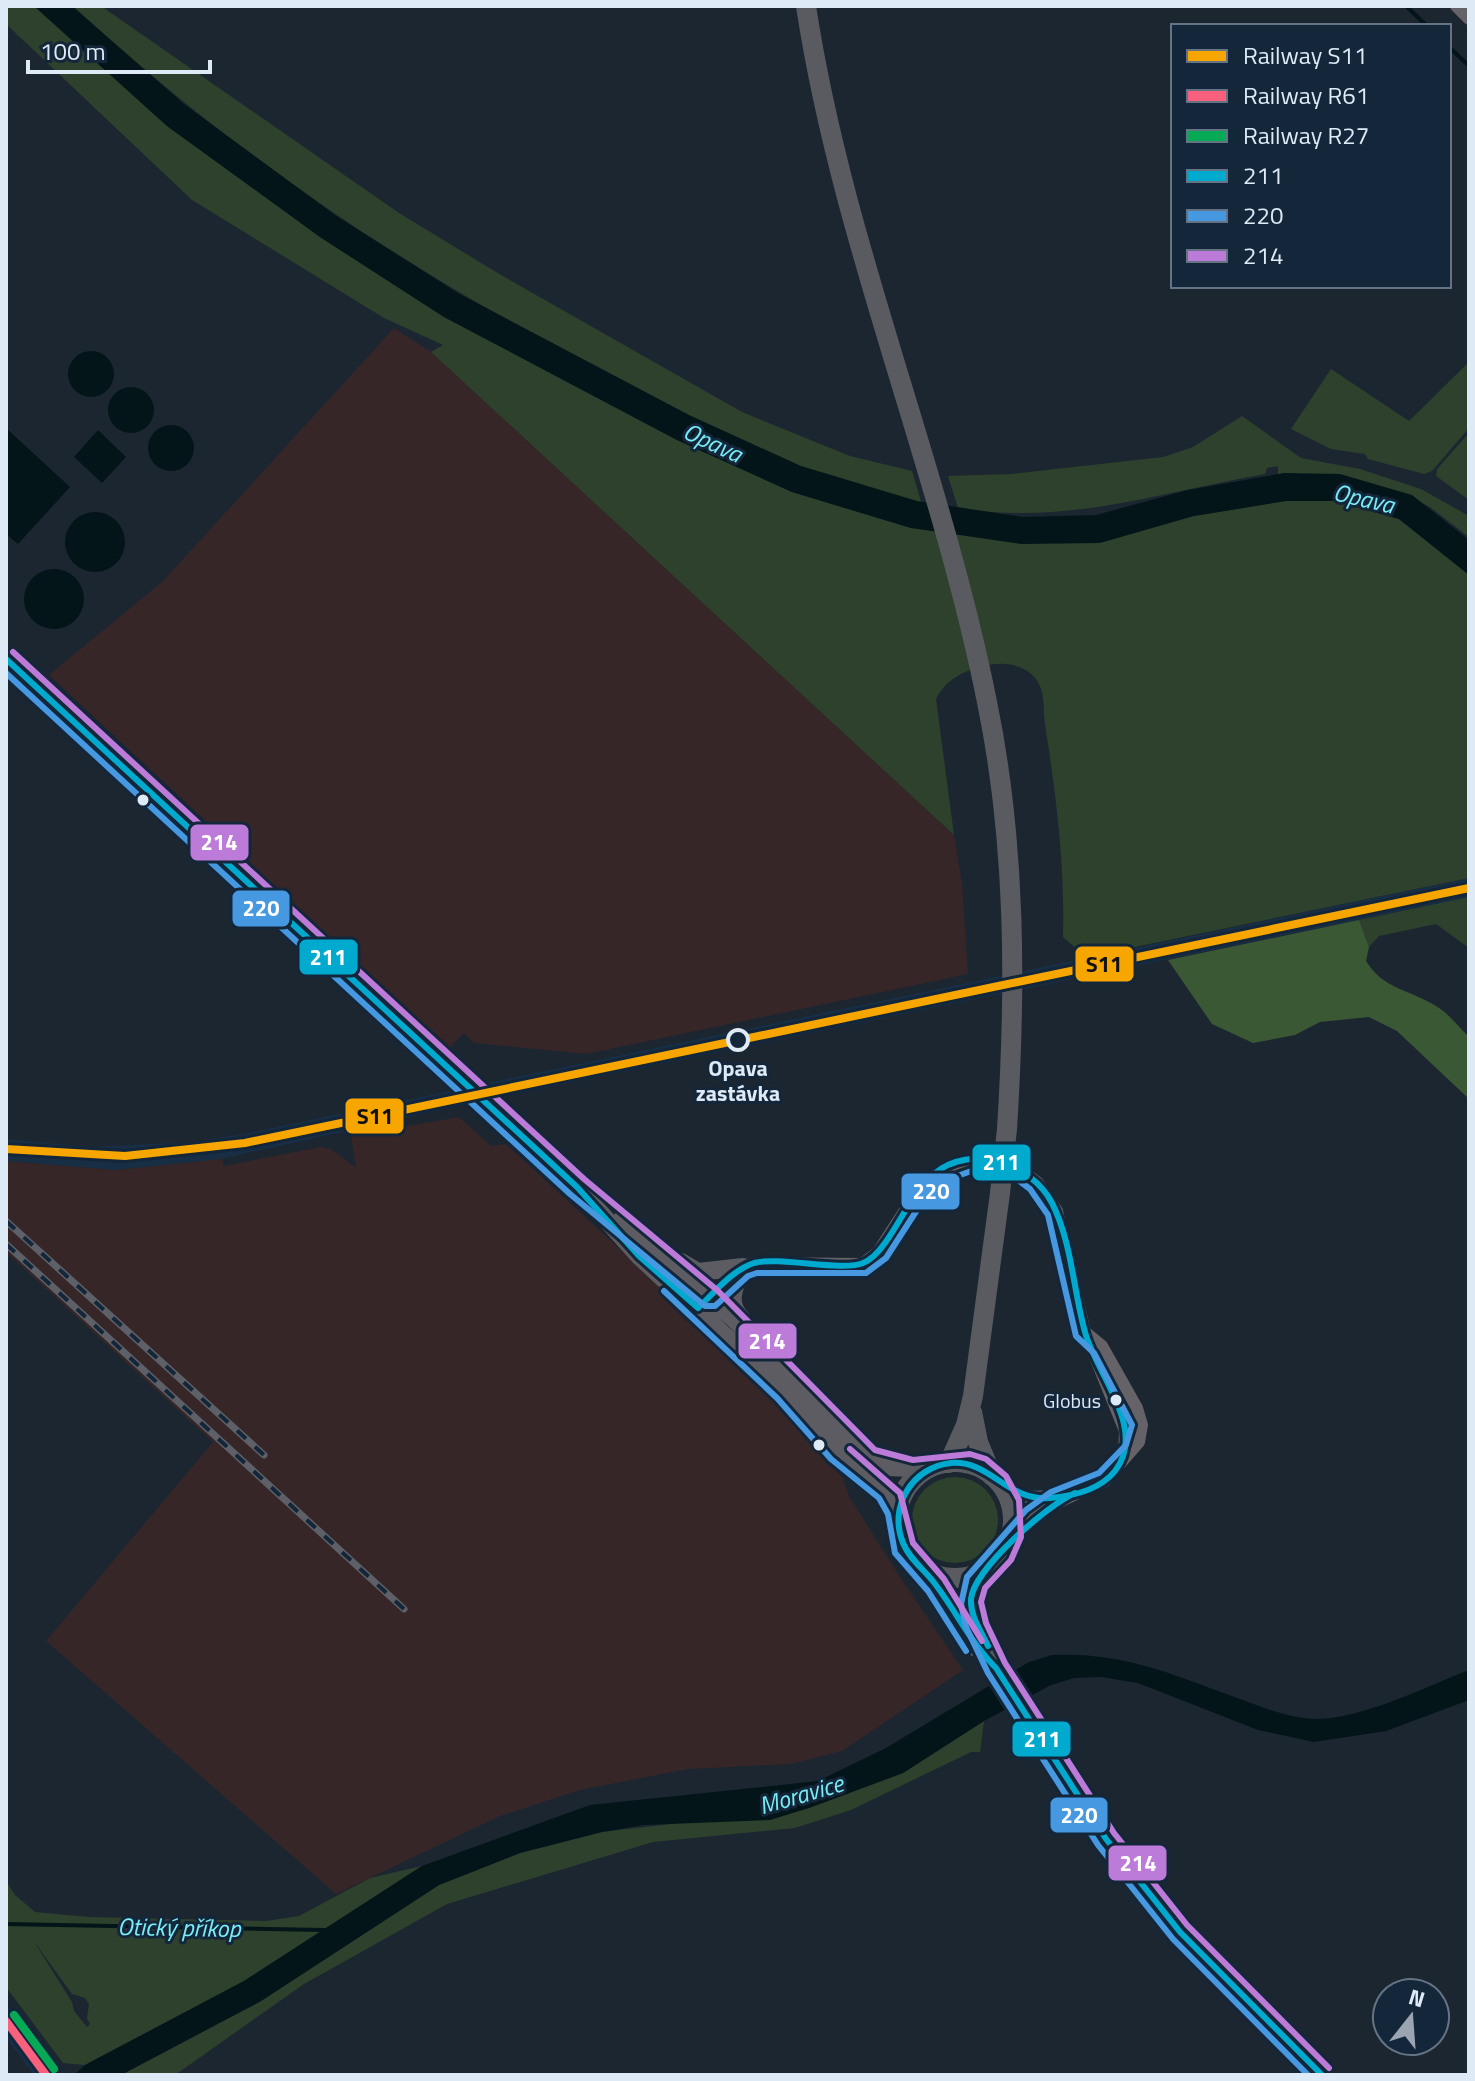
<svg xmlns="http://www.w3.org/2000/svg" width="1475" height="2081" viewBox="0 0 1475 2081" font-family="'Titillium Web',sans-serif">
	<rect width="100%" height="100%" fill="#1c2631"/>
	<path fill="#182e44" d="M1469 878V897L463 1105 208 1162 116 1170 6 1161V1139L90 1147 193 1142 243 1134Z
		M6 2005 49 2062 59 2075H34L6 2038Z"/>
	<path fill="#362628" d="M394 328 431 352 954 835 962 883 968 974 586 1054 474 1043 464 1033 449 1048 49 675 163 581Z
		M459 1117 491 1146 506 1144 683 1307 698 1327 770 1396 842 1477 849 1496 898 1574 963 1670 842 1751 791 1764 688 1769 580 1790 500 1816 336 1894 46 1641 213 1442 6 1252V1161L116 1170 222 1159 224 1166 321 1147 331 1149 356 1168 351 1136Z"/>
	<path fill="#2e412c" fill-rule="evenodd" d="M6 6H34L167 126 320 237 444 317 677 440 792 492 911 528 1194 516 1286 501H1336L1399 519 1469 575V878L1086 957 1063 937C1065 865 1056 795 1045 724 1043 710 1045 694 1038 682 1028 666 1007 661 989 665 965 670 948 677 936 699L954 835 431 352 443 345 384 318 192 200 6 24Z
		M73 6H101L399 213 501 275 742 412 850 456 912 471 922 505C887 495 852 486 818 474 748 449 681 411 615 377 418 278 236 157 73 6Z
		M1469 362V428L1432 471 1424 474 1368 459 1365 454 1331 449 1291 429 1331 369 1409 421Z
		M1242 416 1301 458 1360 469 1421 489 1469 516V537L1430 507 1406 495 1278 475V466L1267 468 1265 474C1162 492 1064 526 958 508L948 476 1012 474 1163 457 1193 447Z
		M1469 433V500L1436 476 1437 469Z
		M1469 897V948L1436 924 1379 936 1369 947 1359 920Z
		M912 1520a43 43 0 1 1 86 0a43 43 0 1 1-86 0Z
		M984 1721 980 1752H971L851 1810 795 1828 653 1842 447 1904 304 1984 175 2075H121L261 2001 439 1885 520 1853 602 1832 809 1808 903 1773Z
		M422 1866 244 1981 85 2065 63 2063 6 1987V1881L15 1895 35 1912 89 1917 266 1921 299 1916 370 1878ZM33 1940 72 1994 85 1998 89 2004 87 2018 90 2024 87 2027 74 2011 72 2002Z"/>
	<path fill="#3b5834" d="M1359 920 1369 947 1366 961C1384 990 1409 989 1436 1006 1448 1013 1459 1027 1469 1037V1099L1397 1031 1369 1017 1320 1022 1295 1035 1253 1043 1212 1024 1168 960Z"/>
	<path fill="#031518" d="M34 6H72L184 104 335 215 458 293 689 415 801 466 917 501 1023 517 1096 515 1188 490 1284 473 1340 474 1412 495 1469 540V575L1399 519 1336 501H1286L1194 516 1100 543 1021 544 911 528 792 492 677 440 444 317 320 237 167 126Z
		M68 374a23 23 0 1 1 46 0a23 23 0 1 1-46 0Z
		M108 410a23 23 0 1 1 46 0a23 23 0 1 1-46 0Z
		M148 448a23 23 0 1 1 46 0a23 23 0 1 1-46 0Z
		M6 428 70 487 18 544 6 534Z
		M98 430 126 457 102 483 74 457Z
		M65 542a30 30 0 1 1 60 0a30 30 0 1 1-60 0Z
		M24 599a30 30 0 1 1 60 0a30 30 0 1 1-60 0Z
		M1052 1655C1120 1652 1167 1672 1229 1695 1257 1705 1288 1719 1318 1719 1364 1718 1425 1687 1469 1670V1700L1386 1731 1314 1742 1258 1730 1138 1683 1101 1677 1074 1678 1051 1685 984 1721 903 1773 809 1808 770 1820 644 1825 602 1832 520 1853 439 1885 261 2001 121 2075H74L85 2065 244 1981 422 1866 590 1805 818 1781 886 1748 1029 1662Z"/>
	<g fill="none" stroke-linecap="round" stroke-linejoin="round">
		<path stroke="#031518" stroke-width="4" d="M1406 6 1427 26
			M1449 47 1469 66
			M6 1924 324 1930"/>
		<path stroke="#656367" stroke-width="12" d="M1456 6 1469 19
			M706 1301 743 1267 755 1263 862 1264 878 1252 918 1190 936 1173 973 1160 1018 1168 1037 1182 1057 1211 1085 1332 1125 1431 1124 1458
			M1002 1486 1026 1497 1058 1496
			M1008 1544 1041 1510 1105 1481 1139 1442 1142 1425 1137 1408 1102 1346 1085 1332"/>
		<path stroke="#5c5c62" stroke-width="18" d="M6 659 577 1187 639 1256 784 1391 838 1452 887 1491 898 1512
			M620 1221 735 1320 869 1458 889 1467 929 1469
			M681 1262 698 1272 743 1267
			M742 1319C725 1303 735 1285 743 1267"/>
		<path stroke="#595b61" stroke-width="20" d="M806 6C842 243 940 467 987 702 1016 843 1016 987 1007 1129
			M972 1412 978 1442 992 1476
			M897 1520a58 58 0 1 1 116 0a58 58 0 1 1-116 0Z
			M949 1463 966 1425 973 1396 1000 1193
			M924 1569 974 1646
			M982 1572C961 1609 984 1633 996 1668L1106 1839 1180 1932 1322 2075"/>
		<defs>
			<path id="rail" d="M6 1221 264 1455
				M6 1244 404 1609"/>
		</defs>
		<use href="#rail" stroke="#5d6167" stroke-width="7"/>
		<use href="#rail" stroke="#142639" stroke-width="4" stroke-dasharray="12" stroke-linecap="butt"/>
		<path stroke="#595b61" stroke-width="20" d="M1000 1193 1007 1129"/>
		<defs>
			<path id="bus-1" d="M6 659 577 1187 639 1256 698 1308C714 1293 732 1270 754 1263 779 1256 842 1272 863 1263 871 1260 880 1250 885 1243 901 1221 913 1192 934 1174 971 1143 1031 1163 1052 1203 1072 1243 1073 1289 1085 1332 1096 1374 1148 1429 1115 1471 1100 1490 1073 1496 1050 1498 1006 1501 991 1460 951 1463 912 1467 888 1507 903 1543 909 1558 922 1568 932 1580 955 1609 970 1642 996 1668L1106 1839 1180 1932 1322 2075
				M988 1646C981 1631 970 1616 971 1599 974 1569 1047 1505 1075 1493"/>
			<path id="bus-2" d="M6 673 570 1194 705 1306H715L748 1276 757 1273H866L886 1258 926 1196 941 1182 974 1170 1014 1177 1030 1189 1048 1215 1076 1336 1094 1353 1132 1425 1126 1445 1099 1473 1051 1492 1026 1510 967 1577 961 1604 966 1627 988 1673 1098 1845 1173 1939 1308 2075
				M664 1291 777 1398 831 1459 879 1498 888 1514 895 1553 928 1591 966 1651"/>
			<path id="bus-3" d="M13 652 584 1179 717 1290 875 1450 913 1460 970 1454 986 1459 1006 1476 1019 1500 1021 1537 1011 1560 985 1588 981 1602 986 1623 1005 1663 1114 1833 1187 1925 1329 2068
				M850 1449 900 1493 913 1543 944 1579 982 1641"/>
		</defs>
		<use href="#bus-1" stroke="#142639" stroke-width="12"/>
		<use href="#bus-2" stroke="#142639" stroke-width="12"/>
		<use href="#bus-3" stroke="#142639" stroke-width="12"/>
		<use href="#bus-1" stroke="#00a9ce" stroke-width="6"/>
		<use href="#bus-2" stroke="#4699e1" stroke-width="6"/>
		<use href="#bus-3" stroke="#bd7bd9" stroke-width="6"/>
		<defs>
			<path id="rail-1" d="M6 1149 125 1156 245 1143 1469 888"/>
			<path id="rail-2" d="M6 2021 46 2075"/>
			<path id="rail-3" d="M14 2015 54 2069"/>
		</defs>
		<use href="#rail-1" stroke="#142639" stroke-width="14"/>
		<use href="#rail-2" stroke="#142639" stroke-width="14"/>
		<use href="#rail-3" stroke="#142639" stroke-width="14"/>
		<use href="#rail-1" stroke="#f7a600" stroke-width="8"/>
		<use href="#rail-2" stroke="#f8607d" stroke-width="8"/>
		<use href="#rail-3" stroke="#06aa56" stroke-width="8"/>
	</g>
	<g fill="#deeaf6" stroke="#142639" stroke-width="3">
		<circle cx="143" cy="800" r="7"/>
		<circle cx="1116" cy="1400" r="7"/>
		<circle cx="819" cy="1445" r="7"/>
	</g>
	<circle fill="#142639" stroke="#deeaf6" stroke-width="4" cx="738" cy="1040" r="10"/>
	<g text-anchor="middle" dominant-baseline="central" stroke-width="6" stroke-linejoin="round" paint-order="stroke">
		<g font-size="20" fill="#deeaf6" stroke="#142639" text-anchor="end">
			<text x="1101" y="1400">Globus</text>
		</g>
		<g font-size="22" font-weight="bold" fill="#deeaf6" stroke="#142639">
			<text x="738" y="1068">Opava<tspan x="738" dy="25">zastávka</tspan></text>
		</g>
		<g font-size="24" font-style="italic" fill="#78eef9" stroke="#142639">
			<text transform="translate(713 442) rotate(25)">Opava</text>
			<text transform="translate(1364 498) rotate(13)">Opava</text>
			<text transform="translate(801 1794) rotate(-16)">Moravice</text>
			<text transform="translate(179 1927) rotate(1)">Otický příkop</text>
		</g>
	</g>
	<g stroke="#142639" stroke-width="3">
		<rect x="189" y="823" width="61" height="39" rx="8" fill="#bd7bd9"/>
		<rect x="231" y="889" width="60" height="39" rx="8" fill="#4699e1"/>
		<rect x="298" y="938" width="61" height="38" rx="8" fill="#00a9ce"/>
		<rect x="1074" y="945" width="61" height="38" rx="8" fill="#f7a600"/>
		<rect x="344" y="1097" width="61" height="38" rx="8" fill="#f7a600"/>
		<rect x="971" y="1143" width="61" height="39" rx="8" fill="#00a9ce"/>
		<rect x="900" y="1172" width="61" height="39" rx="8" fill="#4699e1"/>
		<rect x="737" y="1322" width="61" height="38" rx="8" fill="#bd7bd9"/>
		<rect x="1011" y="1720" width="61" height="38" rx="8" fill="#00a9ce"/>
		<rect x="1049" y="1796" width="60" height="38" rx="8" fill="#4699e1"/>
		<rect x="1107" y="1844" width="61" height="38" rx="8" fill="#bd7bd9"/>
	</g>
	<g font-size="22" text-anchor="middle" font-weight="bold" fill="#fff">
		<text x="219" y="850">214</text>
		<text x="261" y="916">220</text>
		<text x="328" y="965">211</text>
		<text x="1001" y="1170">211</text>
		<text x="931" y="1199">220</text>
		<text x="767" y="1349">214</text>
		<text x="1042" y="1747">211</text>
		<text x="1079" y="1823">220</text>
		<text x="1138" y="1871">214</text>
	</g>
	<g font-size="22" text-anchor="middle" font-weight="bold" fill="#111">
		<text x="1104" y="972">S11</text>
		<text x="375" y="1124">S11</text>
	</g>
	<rect width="1475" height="2081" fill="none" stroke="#deeaf6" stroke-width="16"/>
	<rect x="1171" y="24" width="280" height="264" fill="#142639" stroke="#657485" stroke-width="2"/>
	<rect x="1187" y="50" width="40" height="12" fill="#f7a600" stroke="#657485" stroke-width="2"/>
	<text x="1243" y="64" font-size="24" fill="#deeaf6">Railway S11</text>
	<rect x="1187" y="90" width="40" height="12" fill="#f8607d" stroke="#657485" stroke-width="2"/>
	<text x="1243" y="104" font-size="24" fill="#deeaf6">Railway R61</text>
	<rect x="1187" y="130" width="40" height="12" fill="#06aa56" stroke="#657485" stroke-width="2"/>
	<text x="1243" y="144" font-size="24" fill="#deeaf6">Railway R27</text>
	<rect x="1187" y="170" width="40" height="12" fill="#00a9ce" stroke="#657485" stroke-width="2"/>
	<text x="1243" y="184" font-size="24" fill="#deeaf6">211</text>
	<rect x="1187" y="210" width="40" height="12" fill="#4699e1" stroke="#657485" stroke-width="2"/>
	<text x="1243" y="224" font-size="24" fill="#deeaf6">220</text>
	<rect x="1187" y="250" width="40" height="12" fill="#bd7bd9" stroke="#657485" stroke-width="2"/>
	<text x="1243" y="264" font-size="24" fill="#deeaf6">214</text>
	<g transform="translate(1411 2017) rotate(17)"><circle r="38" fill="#142639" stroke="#657485" stroke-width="2"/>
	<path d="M0-6L14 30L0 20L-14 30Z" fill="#9aa5b1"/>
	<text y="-12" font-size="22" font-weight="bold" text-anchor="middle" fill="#deeaf6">N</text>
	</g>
	<path d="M28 60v12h182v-12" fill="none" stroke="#deeaf6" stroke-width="4"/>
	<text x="40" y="60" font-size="24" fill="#deeaf6" stroke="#142639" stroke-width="6" paint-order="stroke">100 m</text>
</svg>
